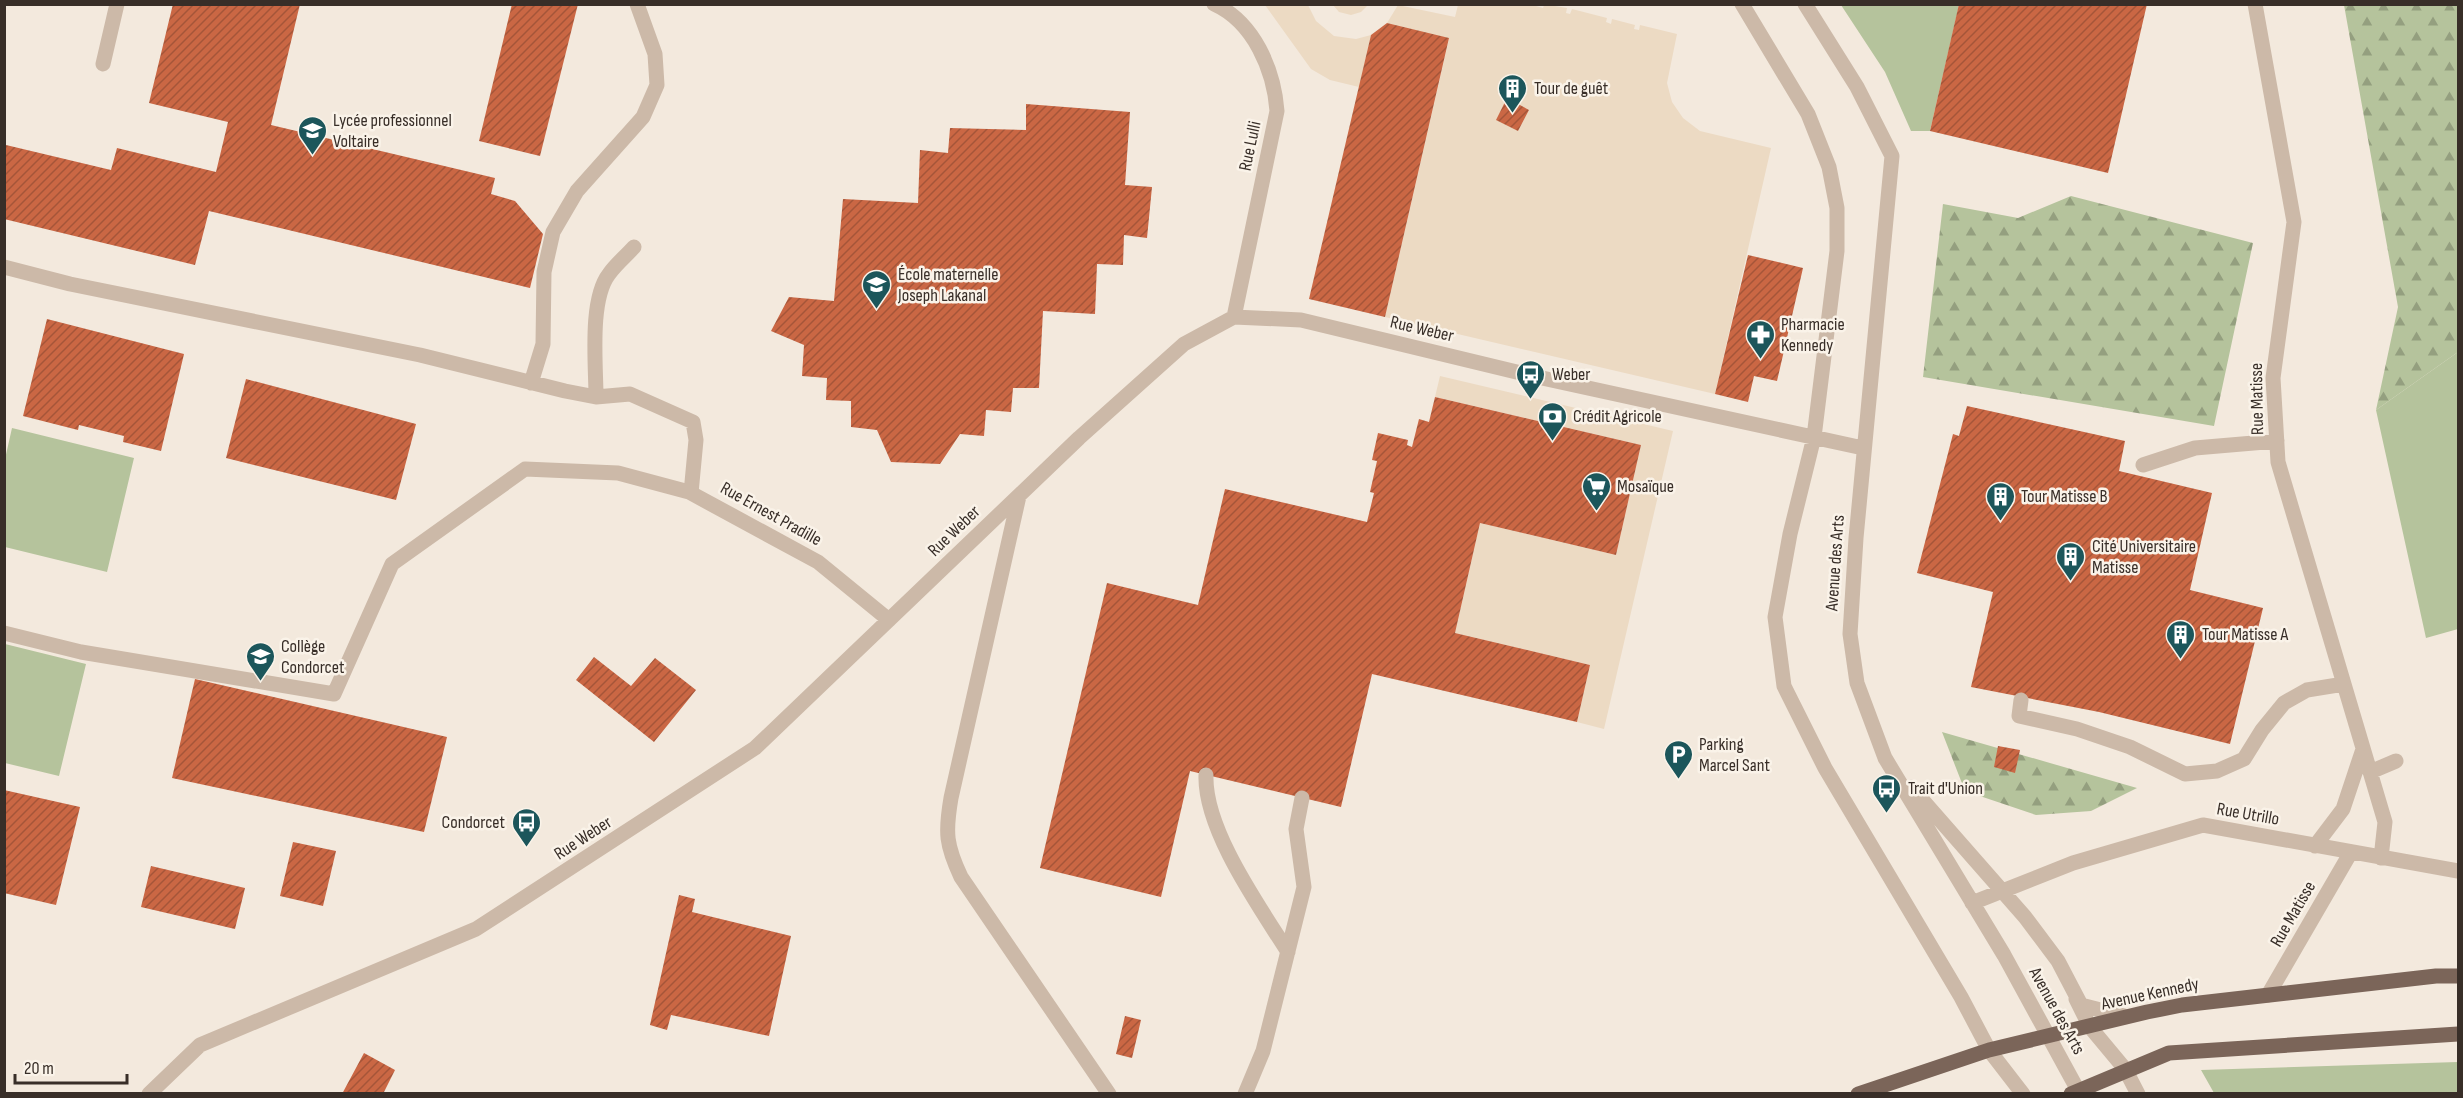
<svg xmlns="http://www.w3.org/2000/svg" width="2463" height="1098" viewBox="0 0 2463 1098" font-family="'Sofia Sans Condensed',sans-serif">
	<defs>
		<pattern id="forest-firs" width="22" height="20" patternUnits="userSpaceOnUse" patternTransform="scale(1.5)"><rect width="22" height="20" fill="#b5c39c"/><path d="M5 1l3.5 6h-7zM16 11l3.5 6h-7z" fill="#949f7f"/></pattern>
		<pattern id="building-hatch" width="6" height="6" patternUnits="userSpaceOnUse" patternTransform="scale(1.5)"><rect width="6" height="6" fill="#ca6744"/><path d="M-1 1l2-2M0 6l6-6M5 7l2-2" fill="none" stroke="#a55539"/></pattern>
	</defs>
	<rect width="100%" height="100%" fill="#f3e9dd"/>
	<path fill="#b5c39c" d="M1841 5H1959L1930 131H1911L1885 72Z
		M2458 352V629L2426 638 2376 410Z
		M12 428 134 458 107 572 5 547V459Z
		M5 644 86 664 59 776 5 763Z
		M2458 1062V1094L2214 1093 2201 1070Z"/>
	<path fill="url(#forest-firs)" d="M2344 5H2458V352L2376 410 2398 307Z
		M2071 196 2253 243 2214 426 1923 377 1943 204 2018 218Z
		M1942 732 2137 788 2091 811 2036 815 1965 791Z"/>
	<path fill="#ecdac3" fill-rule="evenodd" d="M1529 4 1543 8 1544 5H1549L1567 8 1566 13 1570 14 1572 9 1607 18 1606 22 1611 24 1612 19 1635 25 1634 29 1639 30 1640 25 1677 34 1667 83 1672 102 1683 118 1700 131 1771 148 1715 394 1385 317 1449 39 1387 23 1398 5 1455 17 1458 5ZM1507 98 1529 110 1518 131Z
		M1265 5H1308L1316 21 1334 36 1356 39 1371 35 1359 87 1330 80 1311 69Z
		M1333 5H1368L1361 12 1351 15 1339 12Z
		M1440 376 1673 431 1604 729 1577 722 1590 665 1455 633 1480 523 1616 555 1641 445 1435 397Z"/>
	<path fill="url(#building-hatch)" d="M173 4H300L271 125 495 178 491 194 515 201 543 234 530 288 209 211 195 265 4 219 6 145 111 170 117 148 216 172 228 122 149 103Z
		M512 4H578L540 156 479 141Z
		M1959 4H2147L2108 173 1930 131Z
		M1387 23 1449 38 1385 317 1309 299 1371 35Z
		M1507 98 1529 110 1518 131 1496 120Z
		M1026 104 1130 112 1125 185 1152 187 1147 238 1124 235 1123 265 1097 264 1095 314 1043 311 1039 388H1013L1011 412 986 410 984 436 960 434 940 464 891 462 877 430 851 427V401L826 400 827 378 802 376 804 345 771 331 789 297 834 301 843 199 918 203 920 150 948 153 950 128 1026 130Z
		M1748 255 1803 268 1777 381 1754 376 1748 402 1715 394Z
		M47 319 184 354 161 451 123 442 124 436 79 425 78 430 23 416Z
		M246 379 416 424 396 500 226 458Z
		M1435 397 1641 445 1616 555 1480 523 1455 633 1590 665 1577 722 1372 674 1341 807 1190 771 1161 897 1040 868 1107 583 1198 605 1225 489 1367 522 1374 493 1370 492 1377 461 1372 460 1378 433 1408 440 1407 445 1412 447 1419 419 1429 422Z
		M1967 406 2125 441 2119 471 2212 493 2190 590 2263 608 2230 744 2099 712 1971 687 1993 592 1917 573 1953 434 1959 436Z
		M594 657 631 686 655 658 696 690 654 742 576 680Z
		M195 679 447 737 424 832 172 778Z
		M1998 746 2020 750 2015 773 1994 767Z
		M4 790 80 807 56 905 4 893Z
		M293 842 336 851 323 906 280 896Z
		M151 866 245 888 235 929 141 907Z
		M679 895 695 899 692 912 791 936 769 1036 671 1015 667 1030 650 1025Z
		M1125 1016 1141 1020 1132 1058 1116 1054Z
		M364 1053 395 1070 383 1094H342Z"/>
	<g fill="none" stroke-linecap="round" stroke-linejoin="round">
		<path stroke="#ccb9a8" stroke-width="15" d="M1214 4C1254 22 1274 70 1277 111L1234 317
			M1742 4 1808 114 1829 167 1837 208V251L1814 437 1790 534 1775 617 1784 686 1825 768 1961 997 1989 1050 2023 1094
			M1805 4 1857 87 1892 156 1856 538 1850 634 1857 683 1885 758 2004 955 2080 1094
			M2255 4 2294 222 2273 378 2278 462 2385 822 2381 858
			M103 64 117 4
			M4 267 70 284 420 355 565 391 596 397 630 394 693 422 696 440 691 493
			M531 383 543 344 544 272 553 232 577 191 643 117 657 85 655 54 637 4
			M596 397C596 365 589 300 609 274 616 264 626 256 634 247
			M2143 465 2195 448 2277 441
			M1019 496 951 798C945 833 946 845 961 877L1109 1094
			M4 633 81 652 334 694 392 564 525 469 618 473 689 492 818 562 889 620
			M2021 700 2019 716 2077 729 2130 747 2185 774 2217 771 2244 759 2262 730 2284 703 2307 690 2344 684
			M2370 772 2396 761
			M1206 775C1204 829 1259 906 1288 952
			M1911 787 2025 917 2058 961 2081 1005 2124 1016
			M2315 846 2343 809 2363 749
			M1972 903 2073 863 2203 825 2458 871
			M2268 995 2351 852
			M2076 999 2090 1027 2125 1069 2138 1094
			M149 1094 200 1045 476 929 755 748 1079 438 1184 344 1234 317 1301 320 1533 376 1863 448
			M1245 1094 1263 1051 1304 887 1296 829 1302 798"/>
		<path stroke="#7b6559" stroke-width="15" d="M1858 1094 1989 1050 2147 1012 2182 1005 2436 976H2458
			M2071 1094 2169 1053 2458 1034"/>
	</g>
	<defs>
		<symbol id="building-pin" viewBox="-11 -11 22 30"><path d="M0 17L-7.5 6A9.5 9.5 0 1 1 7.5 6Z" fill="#1c565b" stroke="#faf3e9"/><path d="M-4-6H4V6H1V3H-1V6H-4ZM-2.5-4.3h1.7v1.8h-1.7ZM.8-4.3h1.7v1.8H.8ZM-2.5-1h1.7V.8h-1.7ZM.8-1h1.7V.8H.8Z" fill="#fff"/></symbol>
		<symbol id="school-pin" viewBox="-11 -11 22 30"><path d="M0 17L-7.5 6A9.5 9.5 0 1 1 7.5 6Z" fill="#1c565b" stroke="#faf3e9"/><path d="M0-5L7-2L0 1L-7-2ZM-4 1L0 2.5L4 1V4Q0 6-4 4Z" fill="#fff"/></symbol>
		<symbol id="pharmacy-pin" viewBox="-11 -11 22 30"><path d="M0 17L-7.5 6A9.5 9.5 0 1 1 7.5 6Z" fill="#1c565b" stroke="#faf3e9"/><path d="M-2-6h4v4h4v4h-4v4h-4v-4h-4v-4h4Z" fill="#fff"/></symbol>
		<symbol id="bus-pin" viewBox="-11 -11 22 30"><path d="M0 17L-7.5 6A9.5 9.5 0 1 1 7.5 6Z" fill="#1c565b" stroke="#faf3e9"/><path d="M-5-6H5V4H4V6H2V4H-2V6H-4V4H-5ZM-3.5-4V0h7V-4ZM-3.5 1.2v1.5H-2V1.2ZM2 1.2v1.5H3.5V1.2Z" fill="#fff"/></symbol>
		<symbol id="bank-pin" viewBox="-11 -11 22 30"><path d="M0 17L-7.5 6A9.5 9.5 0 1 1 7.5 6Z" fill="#1c565b" stroke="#faf3e9"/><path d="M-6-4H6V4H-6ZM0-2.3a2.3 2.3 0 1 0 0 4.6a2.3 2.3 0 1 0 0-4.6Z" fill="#fff"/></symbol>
		<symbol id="supermarket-pin" viewBox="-11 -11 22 30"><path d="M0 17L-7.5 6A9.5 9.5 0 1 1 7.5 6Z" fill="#1c565b" stroke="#faf3e9"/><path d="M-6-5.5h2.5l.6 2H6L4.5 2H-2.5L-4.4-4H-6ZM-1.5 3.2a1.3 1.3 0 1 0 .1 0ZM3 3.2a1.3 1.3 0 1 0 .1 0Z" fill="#fff"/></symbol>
		<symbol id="parking-pin" viewBox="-11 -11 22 30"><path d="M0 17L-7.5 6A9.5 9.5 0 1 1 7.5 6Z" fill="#1c565b" stroke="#faf3e9"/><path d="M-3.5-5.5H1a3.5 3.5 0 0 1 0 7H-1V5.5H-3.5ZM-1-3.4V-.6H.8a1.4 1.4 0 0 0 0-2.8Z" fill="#fff"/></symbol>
	</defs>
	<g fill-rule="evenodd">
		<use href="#building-pin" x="1496" y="72" width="33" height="45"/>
		<use href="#school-pin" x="296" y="114" width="33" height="45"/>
		<use href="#school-pin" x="860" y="268" width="33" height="45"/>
		<use href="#pharmacy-pin" x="1744" y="318" width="33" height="45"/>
		<use href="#bus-pin" x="1514" y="358" width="33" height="45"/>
		<use href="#bank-pin" x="1536" y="400" width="33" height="45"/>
		<use href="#supermarket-pin" x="1580" y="470" width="33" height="45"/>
		<use href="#building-pin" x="1984" y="480" width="33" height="45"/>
		<use href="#building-pin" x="2054" y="540" width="33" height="45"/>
		<use href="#building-pin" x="2164" y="618" width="33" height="45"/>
		<use href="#school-pin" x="244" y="640" width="33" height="45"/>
		<use href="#parking-pin" x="1662" y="738" width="33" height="45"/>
		<use href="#bus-pin" x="1870" y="772" width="33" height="45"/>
		<use href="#bus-pin" x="510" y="806" width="33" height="45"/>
	</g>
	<g text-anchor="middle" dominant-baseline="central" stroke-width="5" stroke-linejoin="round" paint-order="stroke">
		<g font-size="18" fill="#382e28" stroke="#faf3e9" text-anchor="start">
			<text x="1534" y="88">Tour de guêt</text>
			<text x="333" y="120">Lycée professionnel<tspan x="333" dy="21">Voltaire</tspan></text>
			<text x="898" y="274">École maternelle<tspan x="898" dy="21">Joseph Lakanal</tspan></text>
			<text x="1781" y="324">Pharmacie<tspan x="1781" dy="21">Kennedy</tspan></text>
			<text x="1552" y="374">Weber</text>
			<text x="1573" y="416">Crédit Agricole</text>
			<text x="1617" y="486">Mosaïque</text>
			<text x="2021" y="496">Tour Matisse B</text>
			<text x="2092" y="546">Cité Universitaire<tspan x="2092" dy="21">Matisse</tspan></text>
			<text x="2202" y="634">Tour Matisse A</text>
			<text x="281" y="646">Collège<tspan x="281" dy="21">Condorcet</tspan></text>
			<text x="1699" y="744">Parking<tspan x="1699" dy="21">Marcel Sant</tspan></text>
			<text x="1908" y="788">Trait d'Union</text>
			<text x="505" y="822" text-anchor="end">Condorcet</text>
		</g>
		<g font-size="18" fill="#382e28" stroke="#faf3e9">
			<text transform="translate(1250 146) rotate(-78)">Rue Lulli</text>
			<text transform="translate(1422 329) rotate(13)">Rue Weber</text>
			<text transform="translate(2257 399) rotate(-91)">Rue Matisse</text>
			<text transform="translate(771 514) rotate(29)">Rue Ernest Pradille</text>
			<text transform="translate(954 531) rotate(-44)">Rue Weber</text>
			<text transform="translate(1835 563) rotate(-86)">Avenue des Arts</text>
			<text transform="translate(2248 814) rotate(10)">Rue Utrillo</text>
			<text transform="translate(583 838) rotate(-33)">Rue Weber</text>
			<text transform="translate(2293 914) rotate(-60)">Rue Matisse</text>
			<text transform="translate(2150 994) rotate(-12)">Avenue Kennedy</text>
			<text transform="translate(2057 1011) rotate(61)">Avenue des Arts</text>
		</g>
	</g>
	<rect width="2463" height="1098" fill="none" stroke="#382e28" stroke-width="12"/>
	<path d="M15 1074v9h112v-9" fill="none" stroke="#382e28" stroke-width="3"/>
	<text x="24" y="1074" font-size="18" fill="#382e28" stroke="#faf3e9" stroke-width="4.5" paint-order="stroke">20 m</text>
</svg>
